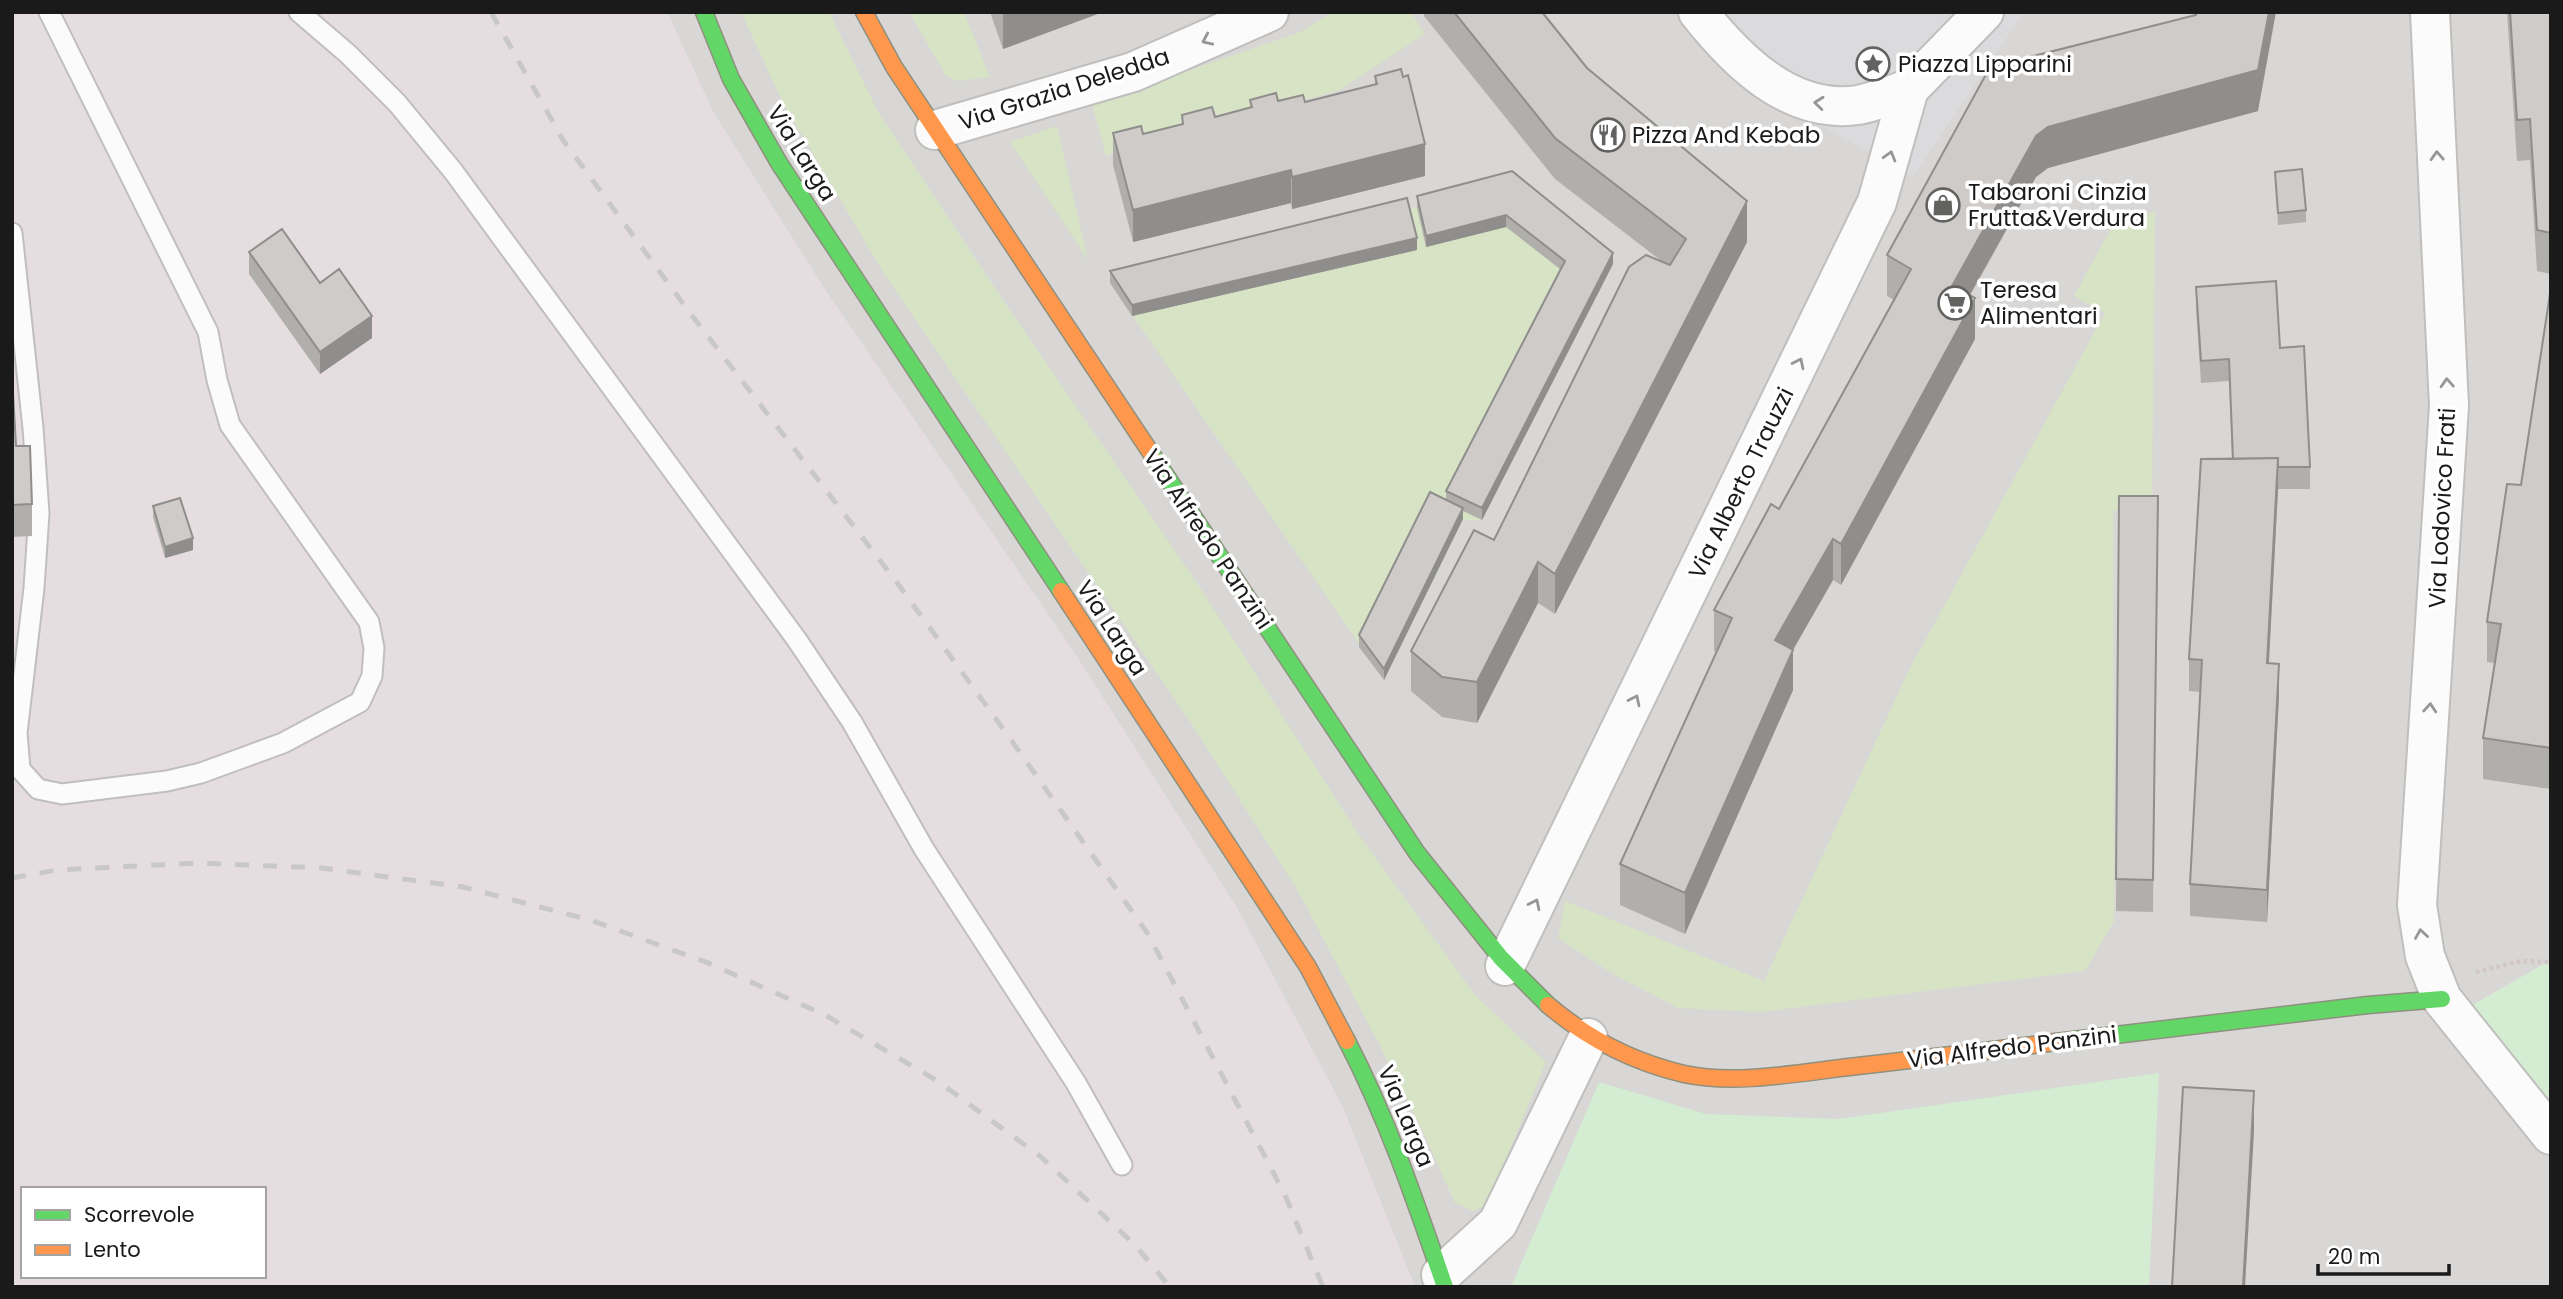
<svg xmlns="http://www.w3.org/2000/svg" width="2563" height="1299" viewBox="0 0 2563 1299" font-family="Poppins,sans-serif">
	<rect width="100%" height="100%" fill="#e9e7e3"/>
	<path fill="#d8d7d5" d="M667 12H1714L1913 176 2023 12H2551V960L2471 1006 2551 1119V1287H1415L1342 1106 1237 908 1073 651 825 290 713 112Z"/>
	<path fill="#e6dde1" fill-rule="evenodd" d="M12 12H667L713 112 825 290 1073 651 1237 908 1342 1106 1415 1287H12ZM23 1189H264V1276H23Z"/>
	<path fill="#d6e3c5" d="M741 12H829L878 112 1005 303 1197 583 1361 838 1475 995 1546 1062 1487 1205 1473 1211 1455 1203 1426 1138 1388 1061 1298 891 1191 723 885 275 783 103Z
		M909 12H964L990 77 958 81 946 76Z
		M1333 12H1411L1425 34 1340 90 1106 156 1092 104 1300 32Z
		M1057 126 1088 260 1010 142Z
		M1512 183 1613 264 1482 520H1463L1384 680 1110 283Z
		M2155 211 2152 509 2113 511 2114 921 2085 971 1760 1012 1678 1008 1613 974 1558 938 1565 901 1764 981 1910 668 2105 313 2074 296 2113 225Z"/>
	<path fill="#d4ecd2" d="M2551 960V1119L2471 1006Z
		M2159 1073 2149 1287H1511L1599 1082 1706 1114 1839 1119Z"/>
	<path fill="#dbdadd" d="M1714 12H2023L1913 176 1803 116Z"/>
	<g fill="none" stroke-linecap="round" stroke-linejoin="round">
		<defs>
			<path id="lane" d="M299 12 348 54 397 103 453 171 797 640 852 722 924 849 1076 1083 1122 1165
				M12 233 33 428 39 513 34 588 17 733 20 769 38 789 62 794 167 781 201 773 283 743 360 702 372 676 374 648 369 622 230 425 217 380 208 332 49 12"/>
			<path id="street" d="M1698 12C1736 60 1790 115 1858 105 1875 102 1893 94 1909 89
				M2430 12 2449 406 2417 905 2425 956 2442 999 2551 1135
				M935 130 1133 72 1269 12
				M1505 966 1877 202 1909 89 1984 12
				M1441 1275 1498 1223 1588 1038"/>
			<path id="fast" d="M704 12 731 79 779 163 1061 591
				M1151 453 1417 853 1501 958 1548 1005
				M1347 1041C1388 1120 1416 1203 1445 1287
				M2056 1042 2368 1005 2442 999"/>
			<path id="slow" d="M864 12 894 67 1151 453
				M1061 591 1308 967 1347 1041
				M1548 1005C1588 1039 1633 1062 1684 1074 1735 1085 1798 1073 1849 1067 1918 1059 1987 1051 2056 1042"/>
		</defs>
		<use href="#lane" stroke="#c0bfbd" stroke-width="23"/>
		<use href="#street" stroke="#c0bfbd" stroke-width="42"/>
		<use href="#fast" stroke="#8f907e" stroke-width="19"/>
		<use href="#slow" stroke="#8f907e" stroke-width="19"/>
		<path stroke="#d3c7c6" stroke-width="4.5" stroke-dasharray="3.5 3.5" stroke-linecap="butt" d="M2476 972 2521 961 2551 962"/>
		<use href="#lane" stroke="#fcfbfb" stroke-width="19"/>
		<use href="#street" stroke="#fcfbfb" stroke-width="38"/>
		<use href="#fast" stroke="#63d668" stroke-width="16"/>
		<use href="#slow" stroke="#ff974d" stroke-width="16"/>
		<path stroke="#c9c8c8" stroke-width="5" stroke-dasharray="14 14" stroke-linecap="butt" d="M491 12 563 140 690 313 898 584 1009 737 1148 934 1285 1195 1323 1287
			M12 878 57 870 199 863 321 868 463 887 590 920 706 962 825 1015 936 1080 1040 1156 1135 1245 1170 1287"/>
	</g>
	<path fill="#b1afac" d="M990 12H1103L1003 49Z
		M1424 12H1542L1587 68 1747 242 1555 614 1538 603 1477 723 1442 717 1411 691V651L1494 540 1664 263 1555 179 1424 16Z
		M2507 12H2551V274L2537 271 2530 160 2517 161Z
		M2196 15 2258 111 2048 168 2036 177 1970 296 1975 339 1841 585 1833 580 1793 650V690L1685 934 1620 905V864L1717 652 1714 651V610L1779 509 1894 300 1887 296V255Z
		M1375 76 1425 176 1292 209 1291 203 1133 242 1113 165V133L1143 134 1182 124V115L1215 117 1250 108V100L1305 102 1375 85Z
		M1512 171 1613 264 1482 520 1463 511V519L1384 680 1359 647V635L1446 499V491L1560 269 1506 227 1426 247 1417 208V196Z
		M2275 172 2306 210V222L2278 225Z
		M1417 250 1132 316 1110 283V271Z
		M249 252 320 283 372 338 320 374 249 274Z
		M2196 287 2280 348 2310 467V489H2278L2269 663 2279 696 2267 922 2190 916V884L2200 692 2189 691V659L2232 459 2229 381 2201 383 2196 309Z
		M2551 287V789L2483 779V738L2495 663 2487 662V622L2521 485Z
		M12 374 16 446 32 504V536L12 537Z
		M2119 496H2158L2153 912 2116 911Z
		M153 506 193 550 165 558 153 517Z"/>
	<path fill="#908e8c" d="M1003 12H1103L1003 49Z
		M2269 12H2276L2258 111 2048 168 2036 177 1952 326V286L2036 136 2048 127Z
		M1425 144V176L1292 209V177Z
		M1291 170V203L1133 242V210Z
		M1747 201V242L1555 614V574Z
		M1506 215V227L1426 247V236Z
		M1417 238V250L1132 316V305Z
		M1613 253V264L1482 520V508Z
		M1975 298V339L1841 585V544Z
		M372 316V338L320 374V352Z
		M2278 458V490L2267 695V663Z
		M1463 508V519L1384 680V669Z
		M193 538V550L165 558V547Z
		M1833 539V580L1775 681V640Z
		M1538 562V603L1477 723V682Z
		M1793 650V690L1685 934V893Z
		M2279 664V696L2267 922V890Z
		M2254 1091V1132L2245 1287H2243Z"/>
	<path fill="#cecbc8" stroke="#908e8c" stroke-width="2" d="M1454 12H1542L1587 68 1747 201 1555 574 1538 562 1477 682 1442 677 1411 651 1474 530 1494 540 1629 267 1646 255 1670 265 1686 239 1555 138Z
		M2197 12H2269L2258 70 2048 127 2036 136 1952 286 1975 298 1841 544 1833 539 1775 640 1793 650 1685 893 1620 864 1732 618 1714 610 1771 504 1779 509 1911 269 1887 255 1990 67 2196 15Z
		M2510 12H2551V233L2537 230 2530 119 2517 120Z
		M1401 69 1403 77 1408 75 1425 144 1292 177 1291 170 1133 210 1113 133 1141 126 1143 134 1183 124 1182 115 1212 107 1215 117 1252 107 1250 100 1276 93 1278 101 1303 95 1305 102 1377 84 1375 76Z
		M2302 169 2306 210 2278 213 2275 172Z
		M1512 171 1613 253 1482 508 1446 491 1565 261 1506 215 1426 236 1417 196Z
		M1407 198 1417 238 1132 305 1110 271Z
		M282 229 320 283 339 269 372 316 320 352 249 252Z
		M2276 281 2280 348 2304 346 2310 467H2278V458L2233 459 2229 359 2201 361 2196 287Z
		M2551 287V748L2483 738 2501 624 2487 622 2507 484 2521 485Z
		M12 374 16 446H30L32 504 12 505Z
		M2278 458 2267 663 2279 664 2267 890 2190 884 2202 660 2189 659 2201 459Z
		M1430 492 1463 508 1384 669 1359 635Z
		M2119 496H2158L2153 880 2116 879Z
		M180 498 193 538 165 547 153 506Z
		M2183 1087 2254 1091 2243 1287H2172Z"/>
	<defs><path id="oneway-chevron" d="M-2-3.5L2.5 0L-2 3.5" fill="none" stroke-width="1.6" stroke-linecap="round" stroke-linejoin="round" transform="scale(1.75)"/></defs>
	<g stroke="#969696">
		<use href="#oneway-chevron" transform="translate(1207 40) rotate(156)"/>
		<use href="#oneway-chevron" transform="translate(1819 103) rotate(-174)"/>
		<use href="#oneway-chevron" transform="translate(1890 156) rotate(-74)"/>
		<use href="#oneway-chevron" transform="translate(2437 156) rotate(-93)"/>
		<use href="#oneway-chevron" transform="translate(1799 363) rotate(-64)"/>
		<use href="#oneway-chevron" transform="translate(2447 383) rotate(-93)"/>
		<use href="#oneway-chevron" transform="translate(1635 700) rotate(-64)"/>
		<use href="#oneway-chevron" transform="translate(2430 708) rotate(-86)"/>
		<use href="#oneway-chevron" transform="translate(1535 904) rotate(-64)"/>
		<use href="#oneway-chevron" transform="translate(2421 934) rotate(-99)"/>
	</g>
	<defs>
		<symbol id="sight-ring" viewBox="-11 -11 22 22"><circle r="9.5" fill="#fff" stroke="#626260" stroke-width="1.5"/><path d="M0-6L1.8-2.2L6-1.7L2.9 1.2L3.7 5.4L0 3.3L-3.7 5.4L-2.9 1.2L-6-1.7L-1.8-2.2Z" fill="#626260"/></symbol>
		<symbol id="restaurant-ring" viewBox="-11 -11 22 22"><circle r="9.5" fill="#fff" stroke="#626260" stroke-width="1.5"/><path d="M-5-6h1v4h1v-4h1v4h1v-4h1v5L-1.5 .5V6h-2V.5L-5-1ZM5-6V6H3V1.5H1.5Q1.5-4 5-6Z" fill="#626260"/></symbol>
		<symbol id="shop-ring" viewBox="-11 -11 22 22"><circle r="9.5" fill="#fff" stroke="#626260" stroke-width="1.5"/><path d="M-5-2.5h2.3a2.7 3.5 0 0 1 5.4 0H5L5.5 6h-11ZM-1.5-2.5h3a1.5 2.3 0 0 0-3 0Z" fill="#626260"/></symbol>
		<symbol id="supermarket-ring" viewBox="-11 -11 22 22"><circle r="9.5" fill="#fff" stroke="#626260" stroke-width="1.5"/><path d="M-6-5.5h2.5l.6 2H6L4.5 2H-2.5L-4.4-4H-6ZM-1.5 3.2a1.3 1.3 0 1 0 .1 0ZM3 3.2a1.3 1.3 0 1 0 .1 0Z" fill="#626260"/></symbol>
	</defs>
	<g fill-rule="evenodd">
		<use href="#sight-ring" x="1854" y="45" width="38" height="38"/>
		<use href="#restaurant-ring" x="1589" y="116" width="38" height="38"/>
		<use href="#shop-ring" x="1924" y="186" width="38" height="38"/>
		<use href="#supermarket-ring" x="1936" y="284" width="38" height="38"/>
	</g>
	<g text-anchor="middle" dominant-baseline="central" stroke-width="7" stroke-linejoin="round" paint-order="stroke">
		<g font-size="23" fill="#1a1a1a" stroke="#fff" text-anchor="start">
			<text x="1898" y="64">Piazza Lipparini</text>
			<text x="1632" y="135">Pizza And Kebab</text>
			<text x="1968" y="192">Tabaroni Cinzia<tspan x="1968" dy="26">Frutta&amp;Verdura</tspan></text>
			<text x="1980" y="290">Teresa<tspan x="1980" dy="26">Alimentari</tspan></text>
		</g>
		<g font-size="23" fill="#1a1a1a" stroke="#fff">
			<text transform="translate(1064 89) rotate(-18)">Via Grazia Deledda</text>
			<text transform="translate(802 153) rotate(58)">Via Larga</text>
			<text transform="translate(1741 483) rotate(-64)">Via Alberto Trauzzi</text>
			<text transform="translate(2442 508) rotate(-87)">Via Lodovico Frati</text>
			<text transform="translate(1208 539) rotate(56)">Via Alfredo Panzini</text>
			<text transform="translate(1112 628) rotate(57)">Via Larga</text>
			<text transform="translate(2012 1047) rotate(-7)">Via Alfredo Panzini</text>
			<text transform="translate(1406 1116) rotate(67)">Via Larga</text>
		</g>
	</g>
	<rect width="2563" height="1299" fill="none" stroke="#1a1a1a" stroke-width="28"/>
	<rect x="21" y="1187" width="245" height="91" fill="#ffffff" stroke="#a3a3a3" stroke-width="2"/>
	<rect x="35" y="1210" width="35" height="10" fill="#63d668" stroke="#a3a3a3" stroke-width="2"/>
	<text x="84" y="1222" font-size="21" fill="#1a1a1a">Scorrevole</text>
	<rect x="35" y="1245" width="35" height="10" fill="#ff974d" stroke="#a3a3a3" stroke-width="2"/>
	<text x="84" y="1257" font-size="21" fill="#1a1a1a">Lento</text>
	<path d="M2318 1264v10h131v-10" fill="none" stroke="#1a1a1a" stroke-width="3.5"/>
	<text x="2328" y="1264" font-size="21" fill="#1a1a1a" stroke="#ffffff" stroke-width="5" paint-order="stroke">20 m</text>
</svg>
